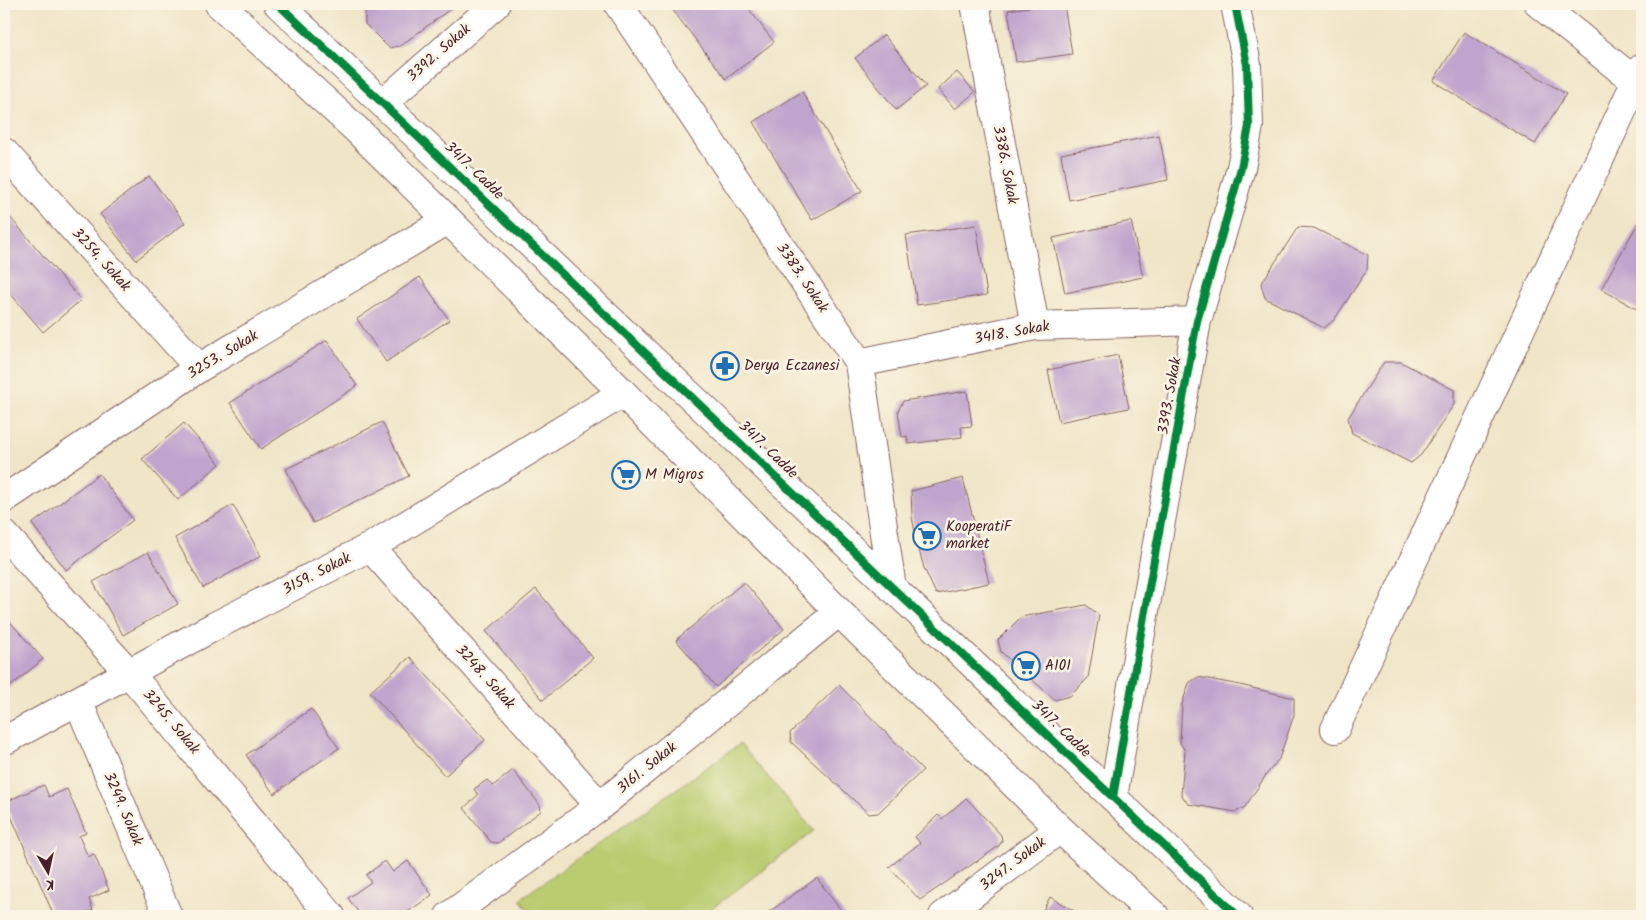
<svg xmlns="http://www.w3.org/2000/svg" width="1646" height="920" viewBox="0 0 1646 920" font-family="Kalam,sans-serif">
	<rect width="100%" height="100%" fill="#fcf5e5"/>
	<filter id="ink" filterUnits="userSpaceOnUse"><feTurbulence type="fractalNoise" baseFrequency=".02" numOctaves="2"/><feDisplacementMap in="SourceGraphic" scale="10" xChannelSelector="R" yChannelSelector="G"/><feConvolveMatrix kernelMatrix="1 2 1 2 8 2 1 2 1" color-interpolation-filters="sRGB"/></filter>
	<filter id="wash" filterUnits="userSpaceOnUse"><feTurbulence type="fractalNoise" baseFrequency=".0096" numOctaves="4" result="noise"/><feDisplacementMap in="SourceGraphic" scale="20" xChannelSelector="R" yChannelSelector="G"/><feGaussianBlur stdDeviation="1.12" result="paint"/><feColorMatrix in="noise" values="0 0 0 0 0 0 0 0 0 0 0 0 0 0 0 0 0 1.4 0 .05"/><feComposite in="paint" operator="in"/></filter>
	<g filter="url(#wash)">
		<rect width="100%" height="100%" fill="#f0e5c7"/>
		<path fill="#b9cc6f" stroke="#82764d" d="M740 744 814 831 702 916H533L520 899Z"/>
		<g id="blocks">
			<path fill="#bfa4cd" d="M377 4H457L400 46 389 48 365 24V13Z
				M668 4H745L774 42 726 79Z
				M1050 4H1064L1072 54 1016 62 1008 10Z
				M1464 32 1566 94 1535 144 1433 81Z
				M884 35 926 86 896 110 855 58Z
				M957 72 975 92 955 109 938 89Z
				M802 92 862 191 812 220 753 122Z
				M1159 135 1168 180 1069 200 1061 154Z
				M149 176 185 223 136 260 100 214Z
				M4 210 81 300 43 332 4 286Z
				M1131 221 1143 277 1065 293 1053 238Z
				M1638 223 1642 225V312L1601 289Z
				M976 225 987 295 917 305 906 235Z
				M1298 227 1314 228 1368 255 1367 270 1334 320 1324 328 1265 298 1261 284Z
				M420 277 449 320 386 362 357 319Z
				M327 340 357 386 261 449 230 403Z
				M1118 355 1129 408 1059 422 1048 370Z
				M1384 362H1401L1454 390V404L1421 455 1411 463 1352 433 1348 418Z
				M967 391 972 426 961 427 962 437 908 444 907 436 902 437 898 411 903 401Z
				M382 422 409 476 313 523 286 469Z
				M184 423 220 464 178 500 142 459Z
				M99 474 133 520 66 570 32 524Z
				M963 478 989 583 936 594 924 568 917 543 912 517 911 491Z
				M233 505 261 556 203 588 175 538Z
				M148 552 178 604 123 635 93 582Z
				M744 582 784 629 716 687 676 640Z
				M536 589 593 658 543 700 486 631Z
				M1086 605 1099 615 1088 678 1070 696 1055 700 1001 652 998 640 1021 617Z
				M4 615 43 659 4 692Z
				M410 657 485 740 445 776 370 692Z
				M1198 677 1240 685 1294 698V715L1279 759 1266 775 1245 807 1236 812 1188 804 1181 794 1185 751 1180 743 1182 704 1189 683Z
				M839 685 923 770 878 813 869 814 791 742 790 733Z
				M311 709 339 748 274 794 246 755Z
				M513 770 540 805 541 811 498 843 491 842 464 808 478 795 474 789 487 780 493 786Z
				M44 785 49 797 67 789 86 833 79 836 88 857 94 854 109 890 89 899 93 910 78 916H54L5 802Z
				M966 798 1001 835 1002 841 999 846 920 900 889 867 920 843 915 837 938 815 942 819Z
				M385 861 393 872 408 861 432 895 402 916H361L348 898 371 882 366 875Z
				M817 878 845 916H763Z
				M1050 897 1083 916H1040Z"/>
		</g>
	</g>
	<g filter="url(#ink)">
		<use href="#blocks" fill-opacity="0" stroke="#846462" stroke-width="1"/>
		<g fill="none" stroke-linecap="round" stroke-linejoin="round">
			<defs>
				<path id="minor" d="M618 4 859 363 892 588
					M975 4 1035 326
					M1539 4 1621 70 1642 82
					M383 103 496 4
					M4 152 199 368
					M859 363 1035 326 1197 321
					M4 499 199 368 448 220
					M4 534 130 674 331 916
					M370 547 600 806
					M78 701 168 916
					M1335 729 1642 68
					M4 741 215 626 370 547 623 393
					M1113 797 1145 610 1197 321 1241 168 1249 126 1247 65 1235 4
					M449 916 600 806 839 612
					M943 916 1060 829"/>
				<path id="tertiary" d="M219 4 357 130 623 393 839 612 1060 829 1155 916
					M278 4 1238 916"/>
			</defs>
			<use href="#minor" stroke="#846462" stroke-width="30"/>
			<use href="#tertiary" stroke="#846462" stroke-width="30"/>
			<use href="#minor" stroke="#fff" stroke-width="28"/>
			<use href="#tertiary" stroke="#fff" stroke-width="28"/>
			<defs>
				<path id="cycleway" d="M278 4 1238 916
					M1113 797 1145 610 1197 321 1241 168 1249 126 1247 65 1235 4"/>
			</defs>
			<use href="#cycleway" stroke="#fcf5e5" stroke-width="11"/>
			<use href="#cycleway" stroke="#00873e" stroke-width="8"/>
		</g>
	</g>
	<defs>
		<symbol id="pharmacy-ring" viewBox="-11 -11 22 22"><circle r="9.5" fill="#fcf5e5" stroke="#1f6fb2" stroke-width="1.5"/><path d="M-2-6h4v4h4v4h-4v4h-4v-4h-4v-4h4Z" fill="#1f6fb2"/></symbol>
		<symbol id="supermarket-ring" viewBox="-11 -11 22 22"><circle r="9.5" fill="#fcf5e5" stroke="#1f6fb2" stroke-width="1.5"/><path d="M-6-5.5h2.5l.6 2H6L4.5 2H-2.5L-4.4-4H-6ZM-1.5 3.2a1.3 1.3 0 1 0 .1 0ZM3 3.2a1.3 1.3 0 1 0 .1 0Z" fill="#1f6fb2"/></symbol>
	</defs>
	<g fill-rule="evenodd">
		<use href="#pharmacy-ring" x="709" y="350" width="32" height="32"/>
		<use href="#supermarket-ring" x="610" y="459" width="32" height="32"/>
		<use href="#supermarket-ring" x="911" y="520" width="32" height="32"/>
		<use href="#supermarket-ring" x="1010" y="650" width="32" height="32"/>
	</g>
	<g text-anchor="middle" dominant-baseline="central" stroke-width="5" stroke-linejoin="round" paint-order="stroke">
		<g font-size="15" fill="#4a1f2b" stroke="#fcf5e5">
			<text transform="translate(439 53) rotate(-41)">3392. Sokak</text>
			<text transform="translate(1005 165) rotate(79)">3386. Sokak</text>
			<text transform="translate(474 171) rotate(44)">3417. Cadde</text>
			<text transform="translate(101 260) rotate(48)">3254. Sokak</text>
			<text transform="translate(802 278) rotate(56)">3383. Sokak</text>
			<text transform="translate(1012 333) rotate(-10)">3418. Sokak</text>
			<text transform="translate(223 355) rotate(-31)">3253. Sokak</text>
			<text transform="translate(1170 396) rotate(-80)">3393. Sokak</text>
			<text transform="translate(768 450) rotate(44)">3417. Cadde</text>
			<text transform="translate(317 574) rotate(-27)">3159. Sokak</text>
			<text transform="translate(485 677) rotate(48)">3248. Sokak</text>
			<text transform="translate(171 722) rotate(50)">3245. Sokak</text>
			<text transform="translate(1061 729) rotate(44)">3417. Cadde</text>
			<text transform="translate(647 768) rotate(-39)">3161. Sokak</text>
			<text transform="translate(123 809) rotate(67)">3249. Sokak</text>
			<text transform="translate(1013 864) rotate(-37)">3247. Sokak</text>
		</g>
		<g font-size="15" fill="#4a1f2b" stroke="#fcf5e5" text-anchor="start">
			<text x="744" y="366">Derya Eczanesi</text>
			<text x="645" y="475">M Migros</text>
			<text x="946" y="527">KooperatiF<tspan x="946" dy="17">market</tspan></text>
			<text x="1045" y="666">A101</text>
		</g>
	</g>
	<rect width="1646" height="920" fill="none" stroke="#fcf5e5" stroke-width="20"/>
	<g transform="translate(48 872) rotate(171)" stroke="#fcf5e5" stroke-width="4" paint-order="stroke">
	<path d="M0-4L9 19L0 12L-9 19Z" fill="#4a1f2b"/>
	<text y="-8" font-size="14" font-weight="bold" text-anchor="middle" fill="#4a1f2b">K</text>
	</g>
</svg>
